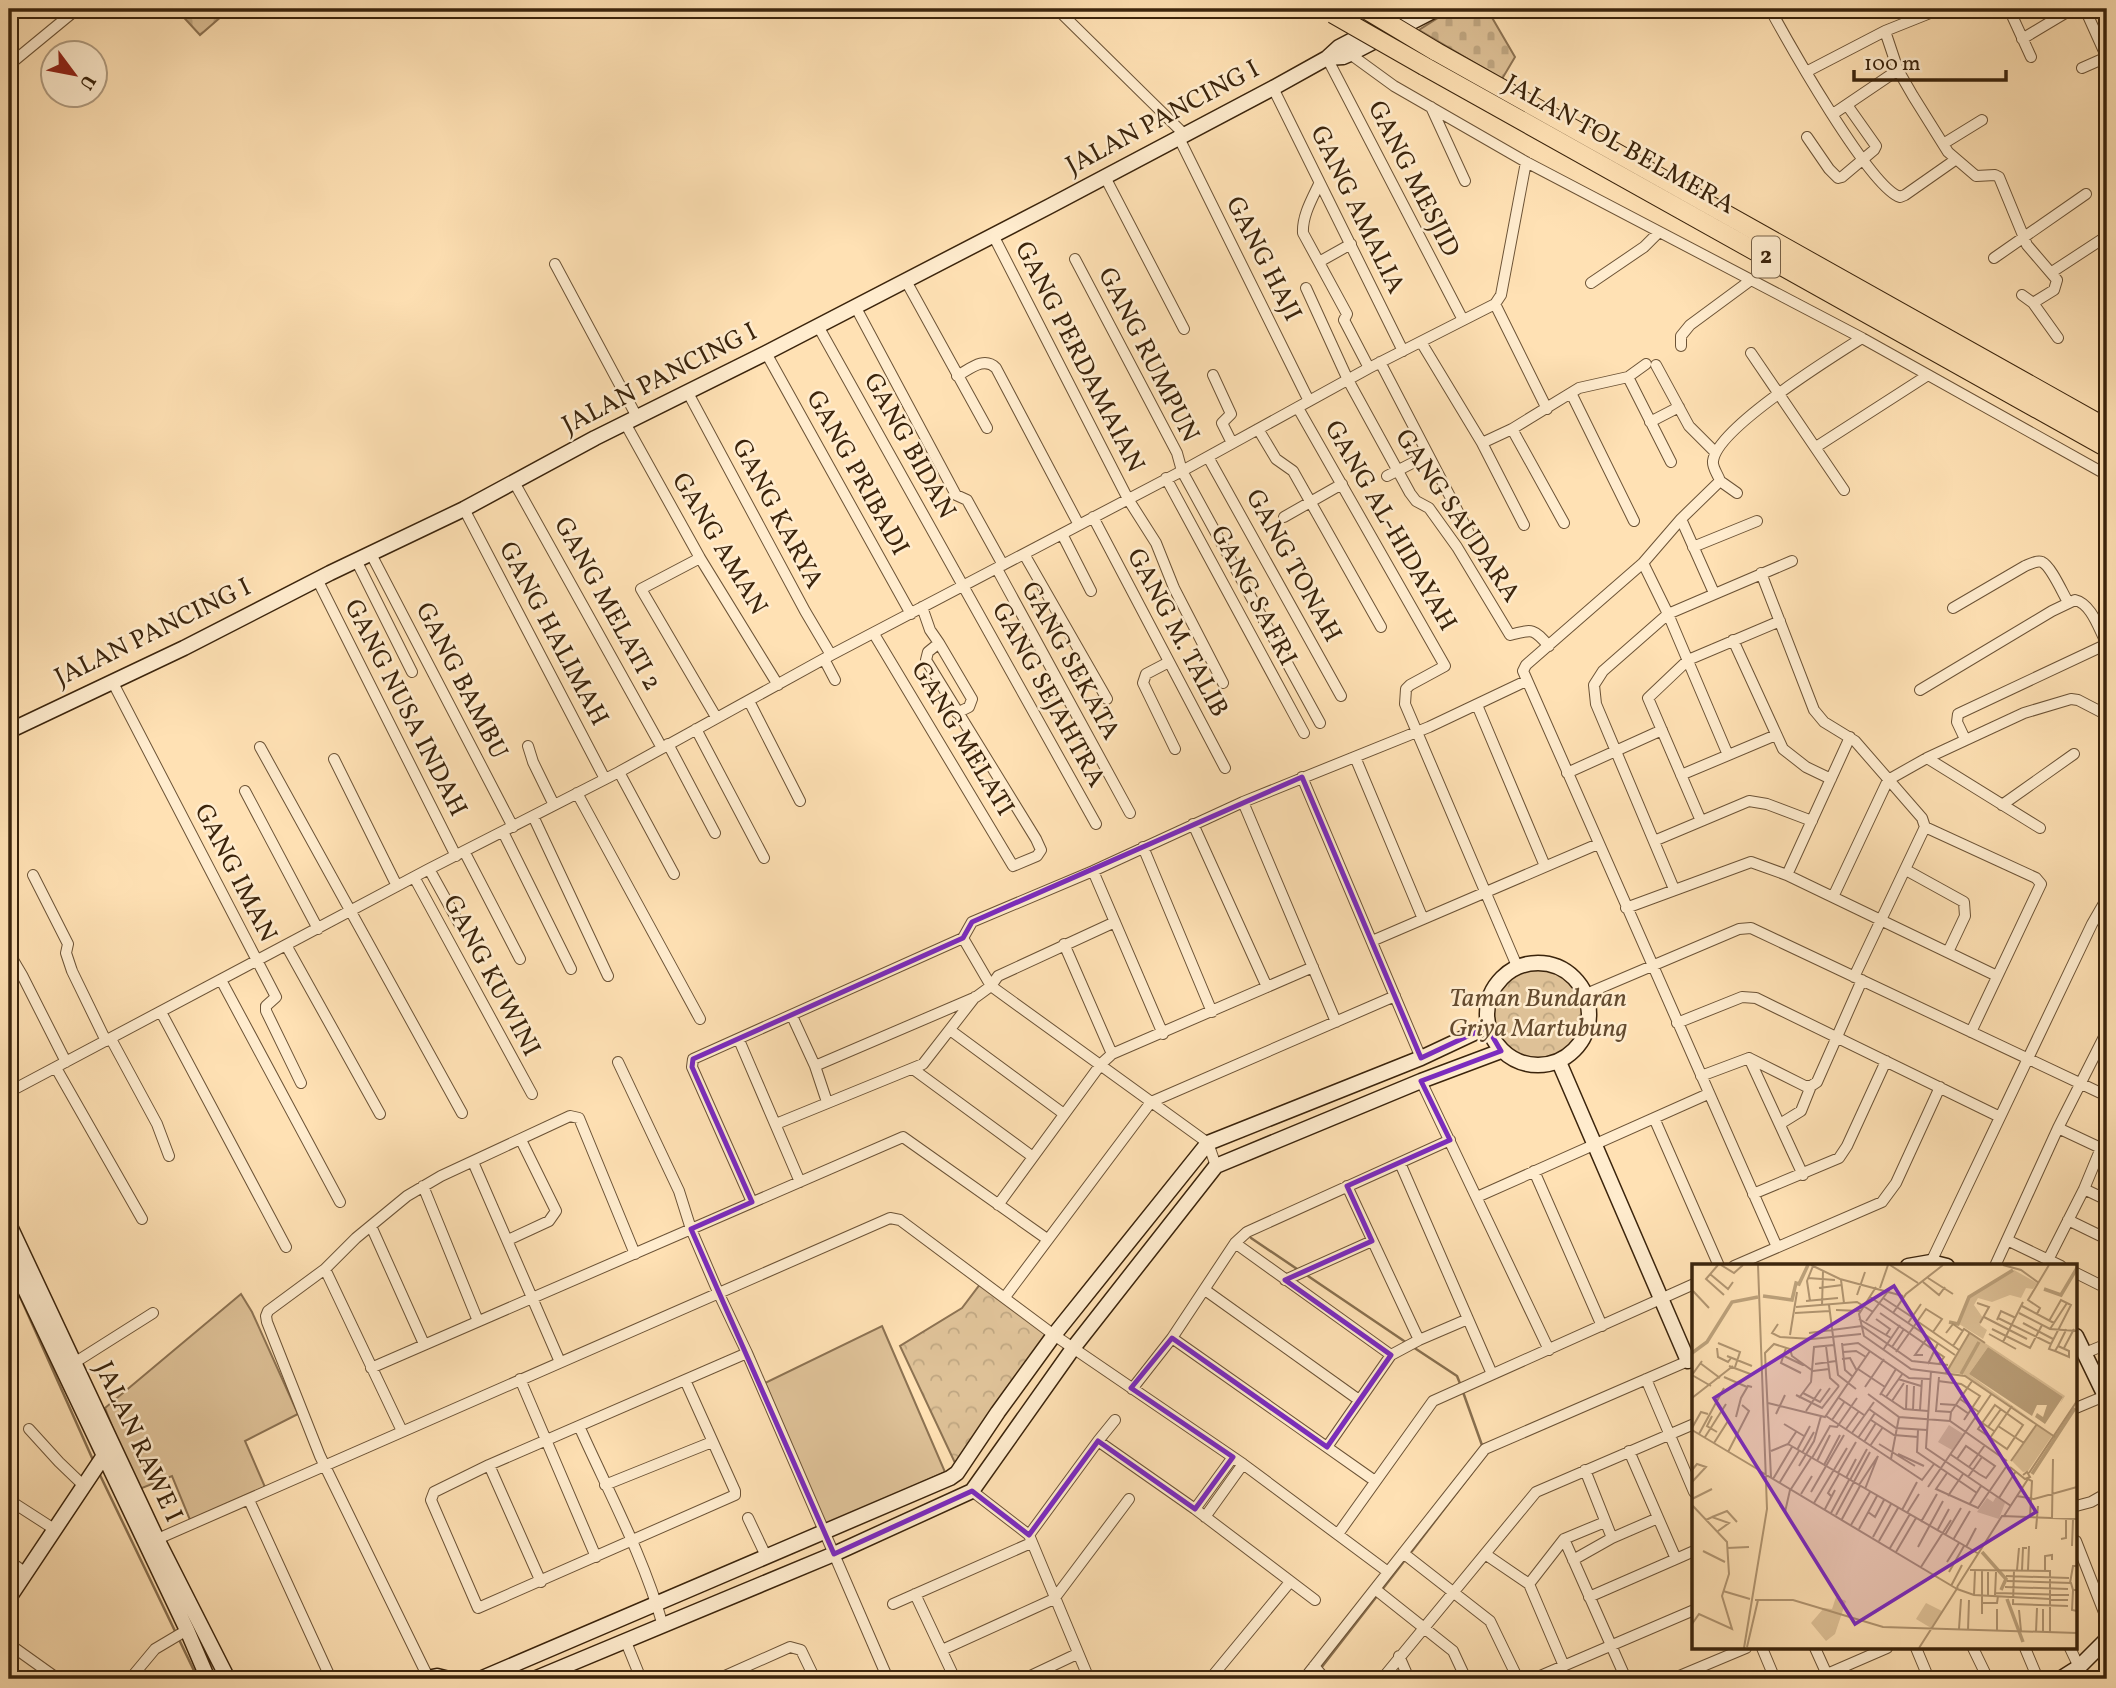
<svg xmlns="http://www.w3.org/2000/svg" width="2116" height="1688" viewBox="0 0 2116 1688" font-family="Vollkorn,serif">
	<defs>
		<pattern id="cemetery-stones" width="16" height="16" patternUnits="userSpaceOnUse" patternTransform="scale(1.75)"><rect width="16" height="16" fill="#dec197"/><path d="M2 7V4a2 2 0 0 1 4 0v3zM10 15v-3a2 2 0 0 1 4 0v3z" fill="#bfa681"/></pattern>
		<pattern id="park-crowns" width="20" height="18" patternUnits="userSpaceOnUse" patternTransform="scale(1.75)"><rect width="20" height="18" fill="#dec197"/><path d="M2 6a3 3 0 1 1 6 0M12 15a3 3 0 1 1 6 0" fill="none" stroke="#bfa681"/></pattern>
	</defs>
	<rect width="100%" height="100%" fill="#ffe1b4"/>
	<filter id="stains"><feTurbulence type="fractalNoise" baseFrequency=".00286" numOctaves="4"/><feColorMatrix values="0 0 0 0 .2 0 0 0 0 .09 0 0 0 0 .02 0 0 0 .5 -.17"/></filter>
	<radialGradient id="worn" r=".72"><stop offset=".6" stop-color="#630" stop-opacity="0"/><stop offset="1" stop-color="#630" stop-opacity=".3"/></radialGradient>
	<path fill="#dec197" stroke="#8c7252" stroke-width="2" d="M241 1294 252 1312 298 1414 245 1441 265 1487 190 1520 172 1476 137 1490 105 1408Z
		M882 1326 945 1472 826 1526 765 1383Z"/>
	<path fill="url(#cemetery-stones)" stroke="#8c7252" stroke-width="2" d="M176 9H230L200 35Z
		M1452 9H1487L1515 57 1502 79 1419 30Z"/>
	<path fill="url(#park-crowns)" stroke="#8c7252" stroke-width="2" d="M1487 1014a51 51 0 1 1 102 0a51 51 0 1 1-102 0Z
		M981 1283 1050 1336 956 1465 900 1346 962 1308Z"/>
	<g fill="none" stroke-linecap="round" stroke-linejoin="round">
		<path stroke="#886f4f" stroke-width="2.5" d="M1251 1238 1300 1271
			M9 1272 93 1460
			M1305 1274 1407 1343
			M1413 1347 1457 1376 1461 1386
			M1463 1392 1483 1448
			M99 1473 198 1679
			M1409 1555 1471 1474
			M1381 1591 1405 1560
			M1321 1668 1377 1596"/>
		<defs>
			<path id="street" d="M1057 9 1183 133
				M1770 9C1788 42 1870 188 1900 197L1905 195 1955 160
				M2009 9 2031 57
				M2085 9 2107 58
				M1885 31 1940 9
				M2022 39 2072 9
				M1350 54 1394 86 1526 162 1862 338 2107 475
				M1327 58 1463 320
				M9 65 77 9
				M2082 68 2107 57
				M1806 72 1885 31 1898 70 1913 96 1948 152 1976 176 1995 175 1999 177 2027 245 2057 280 2054 290 2033 303
				M1273 88 1403 351
				M1431 107 1465 181
				M1833 114 1898 70
				M1178 136 1309 401
				M1807 137 1829 169 1838 178 1842 177 1874 150 1876 146 1847 105
				M1943 144 1982 120
				M1105 177 1184 329
				M1319 184C1312 199 1302 216 1303 233L1347 314 1344 320 1369 368
				M993 235 1128 499 1156 543 1174 588 1223 683
				M1994 258 2086 194
				M1075 259 1177 453 1182 471 1320 723
				M1319 262 1351 244
				M555 264 637 417
				M2052 272 2107 236
				M906 281 987 428
				M1591 283 1644 247 1658 233
				M1306 288 1348 380 1410 493 1416 501 1429 508 1457 547 1510 635C1533 629 1533 628 1549 646
				M2022 295 2033 303 2058 338
				M1495 304 1547 409
				M855 306 956 495 967 500 1003 565
				M818 326 1096 824
				M1421 342 1482 443 1524 525
				M1681 346V336L1690 325 1751 280
				M766 353 911 614
				M1751 353 1844 490
				M1380 362 1468 531
				M1656 365 1689 426 1715 452
				M1213 375 1231 414 1222 423 1232 443
				M957 376C970 369 984 356 996 368L1079 525
				M1628 377 1671 462
				M687 391 805 611 831 655
				M1571 393 1634 521
				M1298 408 1445 666 1410 685 1406 689 1405 704 1517 966
				M1650 422 1679 407
				M625 423 700 558 778 685
				M1258 429 1276 459 1293 471 1381 627
				M1512 429 1564 523
				M1482 443 1512 429 1579 388 1628 377 1646 364
				M1816 447 1928 375
				M1208 457 1341 696
				M1387 476 1428 455
				M1166 478 1304 733
				M1720 481 1737 493
				M514 482 662 748
				M464 509 605 779
				M2107 516 2105 522 2107 529
				M1093 517 1225 768
				M1284 517 1342 484
				M1681 519 1714 593
				M1062 534 1091 591
				M1693 547 1757 521
				M371 554 513 827
				M1024 554 1107 699
				M700 558 641 589 716 717
				M356 560 412 672
				M1643 563 1668 614 1728 755
				M997 569 1130 813
				M1761 573 1814 710 1824 722 1855 741 1922 818 1925 827 2036 878 2041 884 1971 1032
				M317 579 456 856
				M1953 608 2025 566C2030 564 2037 560 2042 562 2051 566 2063 594 2068 602
				M874 634 1013 866 1037 856 1041 850 1036 839 926 660 928 652 939 643 930 630 922 607
				M1733 640 1783 749 1806 767 1831 779
				M939 643 972 699 969 707 957 713
				M824 659 835 680
				M1169 662 1146 674 1143 683 1175 749
				M112 681 276 997 266 1006V1011L301 1083
				M1920 690 2052 611 2075 600C2092 604 2099 630 2107 644
				M749 701 800 801
				M1477 705 1545 866
				M696 729 764 858
				M1965 739 1957 722 1958 714 2107 644
				M668 744 715 833
				M528 746 533 762 554 805
				M260 747 462 1113
				M1355 757 1423 919
				M1927 758 2040 828
				M334 759 397 886
				M619 772 674 874
				M1567 773 1662 730
				M1681 775 1776 735
				M1302 777 1421 1058
				M245 791 318 929
				M577 793 700 1019
				M1243 802 1336 1022
				M2002 805 2074 754
				M533 816 608 976
				M1701 821 1648 698 1688 660 1780 621
				M1193 824 1267 987
				M503 832 571 969
				M1654 841 1749 801 1767 804 1812 821
				M1143 847 1212 1012
				M464 851 520 959
				M429 869 460 925
				M1906 870 1964 902 1965 916 1948 952
				M1093 871 1163 1034
				M33 875 68 944 66 953 72 971 106 1041
				M1787 875 1850 737
				M414 877 532 1094
				M1674 889 1596 704 1594 685 1603 671 1668 614 1792 561
				M1833 897 1888 780 1927 758 2024 713 2071 699 2078 700 2107 715
				M1626 908 1751 862 1787 875 1997 976
				M963 938 991 986 1208 1143 1216 1166
				M1372 941 1598 844
				M1064 944 1112 1054
				M286 945 380 1114
				M9 953 22 975 66 1062
				M1854 977 1925 827
				M221 980 340 1202
				M1586 994 1739 929 1751 928 2107 1096
				M161 1012 286 1247
				M792 1016 815 1066 827 1102
				M1677 1023 1742 997 1756 998 2000 1117
				M950 1030 1064 1114
				M111 1039 157 1124 169 1156
				M739 1040 800 1182
				M1749 1058 1803 1175
				M618 1062 679 1191 691 1229 718 1292 747 1353 888 1679
				M815 1066 976 997 991 986 998 976 1115 922
				M56 1068 142 1219
				M913 1069 1033 1157
				M1701 1076 1749 1058 1805 1086H1811L1817 1082 1862 980
				M1421 1081 1549 1350
				M9 1092 429 869 619 772 831 655 1182 471 1369 368 1495 304 1501 295 1526 162
				M1654 1118 1719 1266
				M776 1124 923 1064 975 997
				M1780 1124 1801 1111 1811 1086
				M2058 1128 2107 1151
				M473 1162 560 1362
				M1400 1163 1492 1374
				M1534 1171 1602 1326
				M423 1186 478 1321
				M1347 1186 1419 1340
				M2084 1189 2107 1200
				M1753 1194 1839 1158 1847 1146 1886 1061
				M1477 1197 1708 1094
				M752 1202 692 1067 693 1059 963 938 972 922 1093 871 1243 802 1429 727 1526 681
				M998 1205 1101 1064 1112 1054 1313 967
				M2068 1220 2107 1239
				M371 1226 424 1344
				M508 1240 549 1221 556 1211 521 1140
				M2007 1240 2061 1266
				M1235 1243 1391 1355
				M1777 1247 1523 671 1526 665 1643 563 1681 519 1720 481C1718 474 1712 468 1713 461 1717 428 1832 357 1862 338
				M2048 1260 2084 1189 2101 1148
				M1931 1262 2092 924 2107 898
				M1734 1266 1882 1202 1896 1183 1940 1087
				M1995 1266 2058 1128 2107 1031
				M325 1269 402 1431
				M2076 1273 2102 1286 2107 1291
				M1285 1280 1372 1241
				M1205 1290 1359 1400
				M1005 1297 1151 1102 1395 996
				M1172 1338 1375 1481
				M2085 1353 2107 1344
				M74 1363 153 1313
				M371 1368 903 1137 1047 1239
				M520 1379 596 1557
				M1646 1379 1694 1492
				M685 1380 735 1491V1495L478 1608 431 1500 434 1492 489 1465 747 1353
				M1132 1389 1172 1338 1235 1243 1247 1232 1450 1140
				M2076 1408 2107 1395
				M579 1426C608 1491 644 1557 663 1626
				M29 1429 59 1462 84 1486
				M1098 1441 1115 1420
				M1327 1447 1391 1355 1419 1340 1468 1319
				M1629 1451 1676 1559 1694 1551
				M489 1465 541 1582
				M605 1485 712 1442
				M972 1491 1029 1535 1089 1679
				M9 1500 54 1529
				M249 1500 331 1679
				M2076 1506 2091 1502 2107 1493
				M1195 1509 1233 1457
				M1205 1517 1243 1464
				M748 1518 766 1556
				M1338 1534 1433 1401 1694 1284
				M1029 1535 1098 1441 1195 1509 1315 1600
				M1612 1538 1658 1518
				M1564 1539 1605 1522
				M153 1541 890 1218 900 1220 1054 1335 1243 1464 1388 1572
				M2076 1541 2107 1620
				M1403 1553 1490 1621 1518 1679
				M1485 1554 1529 1584 1564 1666
				M1573 1560 1612 1538 1585 1470
				M9 1561 26 1573
				M1529 1584 1564 1539 1626 1679
				M1375 1589 1453 1651 1466 1679
				M915 1594 955 1679
				M1589 1597 1676 1559
				M893 1604 1031 1543
				M626 1642 641 1679
				M9 1644 58 1679
				M1762 1648 1775 1679
				M1815 1648 1829 1679
				M1916 1648 1929 1679
				M1973 1648 1988 1679
				M2025 1648 2038 1679
				M2070 1648 2079 1667
				M942 1650 1054 1599 1129 1499
				M1399 1656 1409 1679
				M1314 1666 1325 1679
				M1827 1674 1887 1648
				M428 1677 320 1456 267 1322 266 1316 268 1311 325 1269 356 1238 407 1196 441 1176 570 1116 579 1118 635 1254
				M130 1679 155 1649 187 1630
				M718 1679 790 1647 801 1650 815 1679
				M874 1679 886 1674
				M1024 1679 1077 1654
				M1210 1679 1290 1582
				M1304 1679 1485 1449 1688 1361
				M1382 1679 1536 1492 1694 1424
				M1533 1679 1694 1610
				M1672 1679 1746 1648"/>
			<path id="secondary" d="M1327 58 1343 57 1350 54 1437 9
				M9 731 184 648 330 573 464 509 595 438 766 353 1050 206 1273 88 1327 58 1339 47 1412 9
				M1487 1014a51 51 0 1 1 102 0a51 51 0 1 1-102 0Z
				M1559 1062 1688 1361 1694 1358
				M9 1224 157 1539 228 1679
				M9 1256 187 1630 208 1679
				M1908 1266 1931 1262 1947 1266
				M2076 1336 2107 1400
				M9 1598 107 1451
				M422 1679 437 1676 449 1679
				M480 1679 950 1478 957 1473 998 1412 1054 1335 1208 1143 1421 1058 1487 1027
				M534 1679 834 1554 972 1491 1074 1347 1216 1166 1421 1081 1501 1051
				M2060 1679 2079 1667 2107 1639"/>
			<path id="highway" d="M1435 51 2107 428
				M1424 66 2107 448"/>
		</defs>
		<use href="#street" stroke="#6c5336" stroke-width="12"/>
		<use href="#secondary" stroke="#3b240c" stroke-width="17"/>
		<use href="#highway" stroke="#3b240c" stroke-width="20"/>
		<use href="#street" stroke="#ffecce" stroke-width="10"/>
		<use href="#secondary" stroke="#ffecce" stroke-width="14"/>
		<use href="#highway" stroke="#ffe1b4" stroke-width="18"/>
		<defs>
			<path id="highway-bridge" d="M1365 9 1435 51
				M1333 14 1424 66"/>
		</defs>
		<use href="#highway-bridge" stroke="#3b240c" stroke-width="20" stroke-linecap="butt"/>
		<use href="#highway-bridge" stroke="#ffe1b4" stroke-width="18"/>
	</g>
	<path fill="none" stroke="#7b2cbf" stroke-width="5" stroke-linejoin="round" d="M1302 777 1421 1058 1487 1027 1501 1051 1421 1081 1450 1140 1347 1186 1372 1241 1285 1280 1391 1355 1327 1447 1172 1338 1131 1388 1233 1457 1195 1509 1098 1441 1029 1535 972 1491 834 1554 691 1229 752 1202 692 1067 693 1059 963 938 972 922Z"/>
	<g text-anchor="middle" dominant-baseline="central" stroke-width="5" stroke-linejoin="round" paint-order="stroke">
		<rect fill="#ffecce" stroke="#766046" stroke-width="2" x="1752" y="236.5" width="28" height="41" rx="5"/>
		<g font-size="24" font-weight="bold" fill="#3b240c">
			<text x="1766" y="257">2</text>
		</g>
		<g font-size="26" fill="#3b240c" stroke="#ffecce">
			<text transform="translate(1163 118) rotate(-28)">JALAN PANCING I</text>
			<text transform="translate(1619 145) rotate(29)">JALAN TOL BELMERA</text>
			<text transform="translate(1413 179) rotate(63)">GANG MESJID</text>
			<text transform="translate(1357 210) rotate(64)">GANG AMALIA</text>
			<text transform="translate(1263 259) rotate(63)">GANG HAJI</text>
			<text transform="translate(1148 355) rotate(63)">GANG RUMPUN</text>
			<text transform="translate(1079 357) rotate(63)">GANG PERDAMAIAN</text>
			<text transform="translate(660 379) rotate(-27)">JALAN PANCING I</text>
			<text transform="translate(909 446) rotate(61)">GANG BIDAN</text>
			<text transform="translate(857 473) rotate(61)">GANG PRIBADI</text>
			<text transform="translate(777 514) rotate(62)">GANG KARYA</text>
			<text transform="translate(1457 516) rotate(56)">GANG SAUDARA</text>
			<text transform="translate(1390 526) rotate(60)">GANG AL-HIDAYAH</text>
			<text transform="translate(719 544) rotate(59)">GANG AMAN</text>
			<text transform="translate(1293 566) rotate(61)">GANG TONAH</text>
			<text transform="translate(1253 596) rotate(62)">GANG SAFRI</text>
			<text transform="translate(607 604) rotate(61)">GANG MELATI 2</text>
			<text transform="translate(153 633) rotate(-26)">JALAN PANCING I</text>
			<text transform="translate(1177 633) rotate(62)">GANG M. TALIB</text>
			<text transform="translate(553 634) rotate(62)">GANG HALIMAH</text>
			<text transform="translate(1070 661) rotate(61)">GANG SEKATA</text>
			<text transform="translate(461 681) rotate(63)">GANG BAMBU</text>
			<text transform="translate(1048 695) rotate(61)">GANG SEJAHTRA</text>
			<text transform="translate(405 708) rotate(63)">GANG NUSA INDAH</text>
			<text transform="translate(962 739) rotate(59)">GANG MELATI</text>
			<text transform="translate(235 873) rotate(63)">GANG IMAN</text>
			<text transform="translate(491 976) rotate(62)">GANG KUWINI</text>
			<text transform="translate(138 1442) rotate(65)">JALAN RAWE I</text>
		</g>
		<g font-size="26" font-style="italic" fill="#644b2f" stroke="#ffecce">
			<text x="1538" y="999">Taman Bundaran<tspan x="1538" dy="30">Griya Martubung</tspan></text>
		</g>
	</g>
	<g transform="translate(1692 1264)">
		<rect width="385" height="385" fill="#ffe1b4"/>
		<path d="M257 161 271 170 260 186 246 178ZM304 233 313 239 307 255 285 248 295 234 301 238ZM234 339 250 347 239 364 224 355Z" fill="#dec197"/>
		<path d="M322 6 345 19 341 25 334 24 329 34 318 31 300 38 286 34 282 41 291 54 288 61 295 66 291 75 267 60 277 34Z" fill="#dec197"/>
		<path d="M144 333 154 337 143 370 134 377 119 359 132 344 140 345Z" fill="#dec197"/>
		<path d="M278 69 373 132 368 140 371 133 296 83 277 110 340 156 271 110 253 108ZM345 161 360 172 336 207 331 208 320 197Z" fill="#dec197"/>
		<path d="M296 83 371 133 353 160 343 153 345 149 351 153 355 141H345L340 152 277 110Z" fill="#bca17b"/>
		<path fill="none" stroke="#bca17b" stroke-width="3.5" d="M352 25 369 31 385 4M71 32 100 36 104 19 107 20 116 1M257 58 266 60 277 33 321 6M0 89 15 78 40 38 66 33M269 110 287 78M340 210 383 144M290 288 314 315 309 326M315 335 331 378"/>
		<path fill="none" stroke="#b19571" stroke-width="2" d="M26 1 14 15 32 31M29 1 42 9 51 1M119 1 148 15 211 32M198 1 226 19M311 1 329 6 347 19M18 10 36 25 41 18M116 14 143 16M236 14 261 30M149 16 152 39M231 18 247 31 253 23M184 23 167 50 172 72 219 105 273 112 363 173M127 24 150 21M188 24 196 1M1 27 17 44M165 31 173 8M178 33 263 91M191 34 220 53M114 37 146 34M118 37 115 17 121 2M285 39 297 43 288 59M137 41 146 111 164 125M130 42 131 7M330 42 362 59M104 43 165 38 181 48M144 46 169 47M103 49 138 47M188 49 252 93 247 100M201 49 214 30 251 1M327 49 358 65 385 67M345 50 348 44 336 36 357 1M292 53 335 75M306 54 359 80 357 85 363 87M167 55 199 74M184 55 198 65 194 71M305 56 309 47 324 54M174 57 197 26M225 57 267 86M357 57 369 36 379 41 359 80M216 59 229 40M331 59 361 75M86 60 80 69 88 73 120 75 169 70M300 65 338 84 350 61M358 65 375 39M117 69 170 62 220 97 256 101M254 69 261 60 271 67M297 70 324 85M98 71 105 28M311 78 331 38M26 79 48 88 43 103M150 79 153 106 161 113M150 81 166 79 217 114 238 115M134 82 138 114 147 122M261 82 272 65 293 79M366 82 377 87V93L363 87 366 82 373 68 374 65M200 83 212 65M25 84 26 93 36 98 39 94M94 84 89 99 109 109M372 84 382 65M191 86 208 61M151 88 164 87 174 93M204 88 234 45 250 55 241 68M231 91H223L236 73M35 92 60 102M92 92 111 101M150 95 158 94 165 107M10 97 0 111 19 122M8 99 28 114M123 100 144 97M236 100 246 79M37 102 61 111M166 105 193 123M239 107 234 184 319 242M254 109 278 68M32 113 55 123M247 113 244 147 259 148M206 115 229 122M246 117 269 120 288 132 272 156M173 123 192 95M111 129 128 138 138 124M188 129 212 145 236 147M176 130 207 153 258 157 315 197M104 131 130 144 147 122M188 131 204 105M194 133 211 109M0 134 41 102M107 134 119 118 122 83 142 81M147 134 172 151M268 135 287 148M200 137 212 119M76 139 133 153 178 87M248 140 264 141 277 150M303 141 331 161 315 185 286 165ZM177 145 204 164 235 166M214 145 215 121M221 146 222 122M228 146 230 115M114 147 129 125M84 150 93 131M20 152 15 162 25 168M134 152 230 216 242 200M44 153 49 134 56 122 60 123M283 154 302 167M140 156 153 137M179 156 202 171 226 173M258 157 259 148 280 117M92 160 112 172M306 162 332 179M296 163 309 145M0 164 9 148 16 150M154 165 167 147M0 166 67 206M226 166 225 188 285 229M160 169 182 138M7 170 32 124M13 173 34 140M166 174 183 149M298 174 320 142M172 178 184 159M22 179 36 157M96 180 287 290M187 180 223 202M178 182 191 163M105 186 118 162M79 187 96 180 104 168M36 188 57 147 50 141M110 189 122 168M206 190 232 202M258 190 287 210 294 214 303 202 274 182 265 195M120 194 138 162 145 163 165 134M199 195 207 153M125 197 138 171M319 197 345 160M132 201 148 171M107 202 122 177 129 152M277 203 293 181M318 203 333 215 338 213 335 208 331 211M0 206 5 200 14 203 0 218M66 206 265 325M146 209 164 178M255 209 244 225 286 244 314 203M337 209 385 137M79 213 73 89 82 80 98 85 100 92 121 107 137 105M276 213 290 193M154 214 164 195M81 215 100 183M158 216 175 185M88 218 107 187M167 221 186 192 173 225M236 223 300 129M99 225 119 194M119 228 152 171M109 230 120 212M256 232 271 210M325 232 342 235 385 223M140 233 136 229 147 210M307 234 324 207M0 235 20 225M122 239 155 184M0 241 35 278 37 310 30 332 40 365 7 350 0 360M277 241 289 222M133 245 143 226M210 246 225 218M93 248 98 226M176 248 183 253 192 236M139 249 157 216M215 249 227 230M144 251 178 188M312 252 336 215 340 217 338 253M20 253 35 247 45 258M360 254 361 195M150 255 168 222M14 256 20 253 37 259 26 267M229 258 245 230M159 261 178 228M167 265 185 232M344 265 346 242M245 267 257 245M253 271 269 244M181 273 199 240M369 275 374 274V254M261 276 278 247M187 277 206 244M380 282 381 255M226 283 251 237M274 283 284 264M35 284 57 283M198 284 218 250M11 287 33 298M204 288 224 254M255 298 267 279M229 303 259 256M278 306 358 307V368M322 306 321 340 376 342M325 306 327 284M330 306 331 284H335M336 306 337 282M353 306V292L360 291V296M257 308 272 282M314 312 377 314M315 317 379 319 381 326M378 319 381 302H385M259 322 270 301M265 323 310 252 385 255M313 323 376 325M265 325 282 331 376 336M385 326H381L380 346 385 347M31 327 58 335M303 329 377 331M282 331 283 307M303 331 304 308M296 332V308M63 336H101L191 363 385 369M289 339H305L306 332M327 346 329 367M290 350V307M267 365 269 335M276 366 277 336M305 367V345M344 368 345 344M351 368V345M55 383 66 336M52 384 75 245 66 1M227 384 266 323"/>
		<path fill="#7b2cbf" fill-opacity="0.15" stroke="#7b2cbf" stroke-width="3.5" d="M202 22 344 248 163 360 22 134Z"/>
		<rect width="385" height="385" fill="none" stroke="#3b240c" stroke-width="3.5"/>
	</g>
	<rect width="2116" height="1688" fill="none" stroke="#ffe1b4" stroke-width="35"/>
	<rect x="10" y="10" width="2095" height="1667" fill="none" stroke="#3b240c" stroke-width="3.5"/>
	<rect x="18" y="18" width="2081" height="1653" fill="none" stroke="#3b240c" stroke-width="2"/>
	<g transform="translate(74 74) rotate(122)"><circle r="33" fill="#ffecce" stroke="#b19c80" stroke-width="2"/>
	<path d="M0-5L12 26L0 18L-12 26Z" fill="#8f2418"/>
	<text y="-10" font-size="19" font-weight="bold" text-anchor="middle" fill="#3b240c">U</text>
	</g>
	<path d="M1854 70v10h152v-10" fill="none" stroke="#3b240c" stroke-width="3.5"/>
	<text x="1864" y="70" font-size="21" fill="#3b240c" stroke="#ffecce" stroke-width="5" paint-order="stroke">100 m</text>
	<rect width="100%" height="100%" filter="url(#stains)"/>
	<rect width="100%" height="100%" fill="url(#worn)"/>
</svg>
